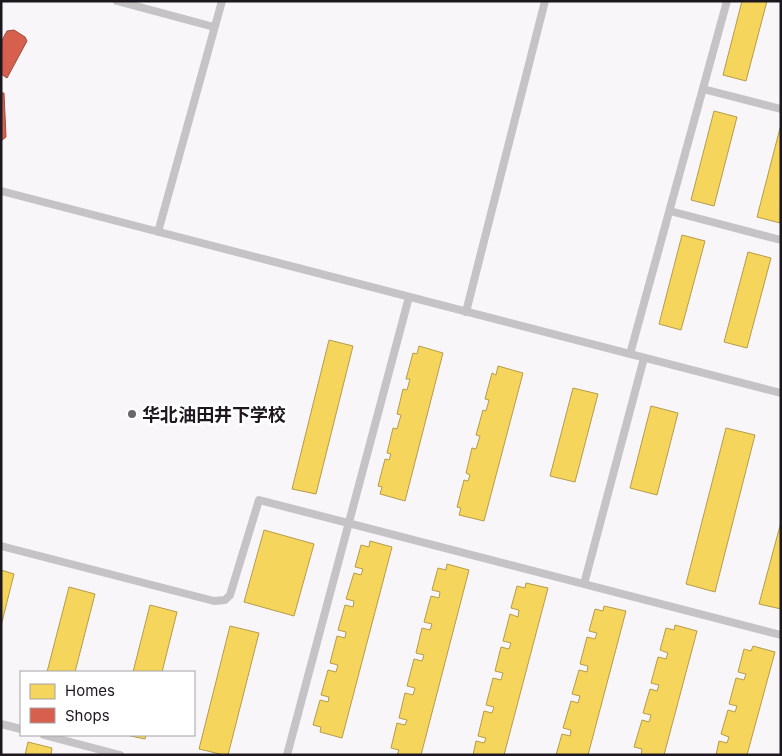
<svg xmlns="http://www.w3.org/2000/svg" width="782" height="756" viewBox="0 0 782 756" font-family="Inter,'Noto Sans SC',sans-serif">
	<rect width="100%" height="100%" fill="#f9f6fa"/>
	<path fill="#f6d55c" stroke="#b59c4a" d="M742 1H767L746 81 723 75Z
		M714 111 737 117 714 206 691 200Z
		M780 128 781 129 780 223 757 217Z
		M682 235 705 241 681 330 659 324Z
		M748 252 771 258 747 348 724 342Z
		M329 340 353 346 316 494 292 489Z
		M419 346 443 353 405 501 380 494 382 487 378 486 385 459 389 460 391 454 387 453 393 428 397 429 401 415 397 414 403 389 407 390 410 379H406L413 353 417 354Z
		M498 366 523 373 484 521 459 515 461 508 457 507 464 480 468 481 470 475 466 473 472 448 476 449 480 436 476 435 483 410 486 411 489 400 485 399 492 373 496 375Z
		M573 388 598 394 575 482 550 476Z
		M651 406 678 413 657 495 630 488Z
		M726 428 755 435 715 592 686 584Z
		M781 522V609L759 604Z
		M264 530 314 544 294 616 244 602Z
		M370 541 392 547 342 738 320 732 321 727 313 725 320 700 328 702 329 697 321 695 328 670 336 672 338 665 330 663 337 636 345 638 346 632 338 630 345 605 353 607 354 601 346 599 354 573 361 575 363 569 355 567 361 545 369 547Z
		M447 564 469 570 421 755H397L399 750 391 748 397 723 405 725 407 720 399 718 405 693 413 695 415 688 407 686 414 659 422 661 424 655 416 653 422 628 430 630 432 624 424 622 431 596 439 598 440 592 432 590 438 568 446 570Z
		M1 570 14 574 1 626Z
		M526 583 548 588 504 755H473L476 741 484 743 486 738 478 736 484 711 492 713 494 707 486 705 493 678 501 680 503 673 495 671 501 647 509 649 511 643 503 641 510 614 518 617 519 610 511 608 517 586 525 588Z
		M69 587 95 594 75 672H47Z
		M150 605 177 612 162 672H133Z
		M604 606 626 611 588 755H556L562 734 570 736 571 730 563 728 571 701 578 703 580 696 572 694 579 670 587 672 588 666 580 664 587 637 595 639 597 633 589 631 595 609 603 611Z
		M675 625 697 631 664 755H641L642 749 634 747 642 720 649 722 651 715 643 713 650 689 657 691 659 685 651 683 658 657 666 659 668 653 660 650 666 628 674 630Z
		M230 626 259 633 228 755H224L199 749Z
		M753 646 775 652 747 755H716L719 741 727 743 729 737 721 734 728 710 735 712 737 706 729 704 736 678 744 680 746 674 738 672 744 649 751 651Z
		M126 735H146L145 739Z
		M28 742 52 748 51 755H25Z"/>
	<path fill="#d6604d" stroke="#9e4a3f" d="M14 30 25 37 27 41 7 78 1 74V42L7 31Z
		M1 93H4L6 137 1 141Z"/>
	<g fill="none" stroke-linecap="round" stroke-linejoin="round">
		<path stroke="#c5c3c6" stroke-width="8" d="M117 1 214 27
			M703 89 781 109
			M1 191 781 393
			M670 211 781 240
			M158 232 222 1
			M466 312 545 1
			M630 354 727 1
			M1 546 214 601 225 600 230 595 259 500 781 635
			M584 584 644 358
			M1 724 21 729
			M44 735 120 755
			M287 755 409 297"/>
	</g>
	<circle fill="#6a666c" stroke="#fff" stroke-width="2" cx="132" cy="414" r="5"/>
	<g text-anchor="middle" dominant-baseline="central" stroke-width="5" stroke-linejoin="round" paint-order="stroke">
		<g font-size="18" font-weight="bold" fill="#1d181f" stroke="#fff" text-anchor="start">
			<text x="142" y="414">华北油田井下学校</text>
		</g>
	</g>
	<rect width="782" height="756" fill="none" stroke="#1d181f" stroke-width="5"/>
	<rect x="20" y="671" width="175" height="65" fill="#ffffff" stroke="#a5a3a5"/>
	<rect x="30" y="684" width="25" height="15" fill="#f6d55c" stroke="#a5a3a5"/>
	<text x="65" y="696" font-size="15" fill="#1d181f">Homes</text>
	<rect x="30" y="708" width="25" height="15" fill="#d6604d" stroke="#a5a3a5"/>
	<text x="65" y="721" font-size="15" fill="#1d181f">Shops</text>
</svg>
